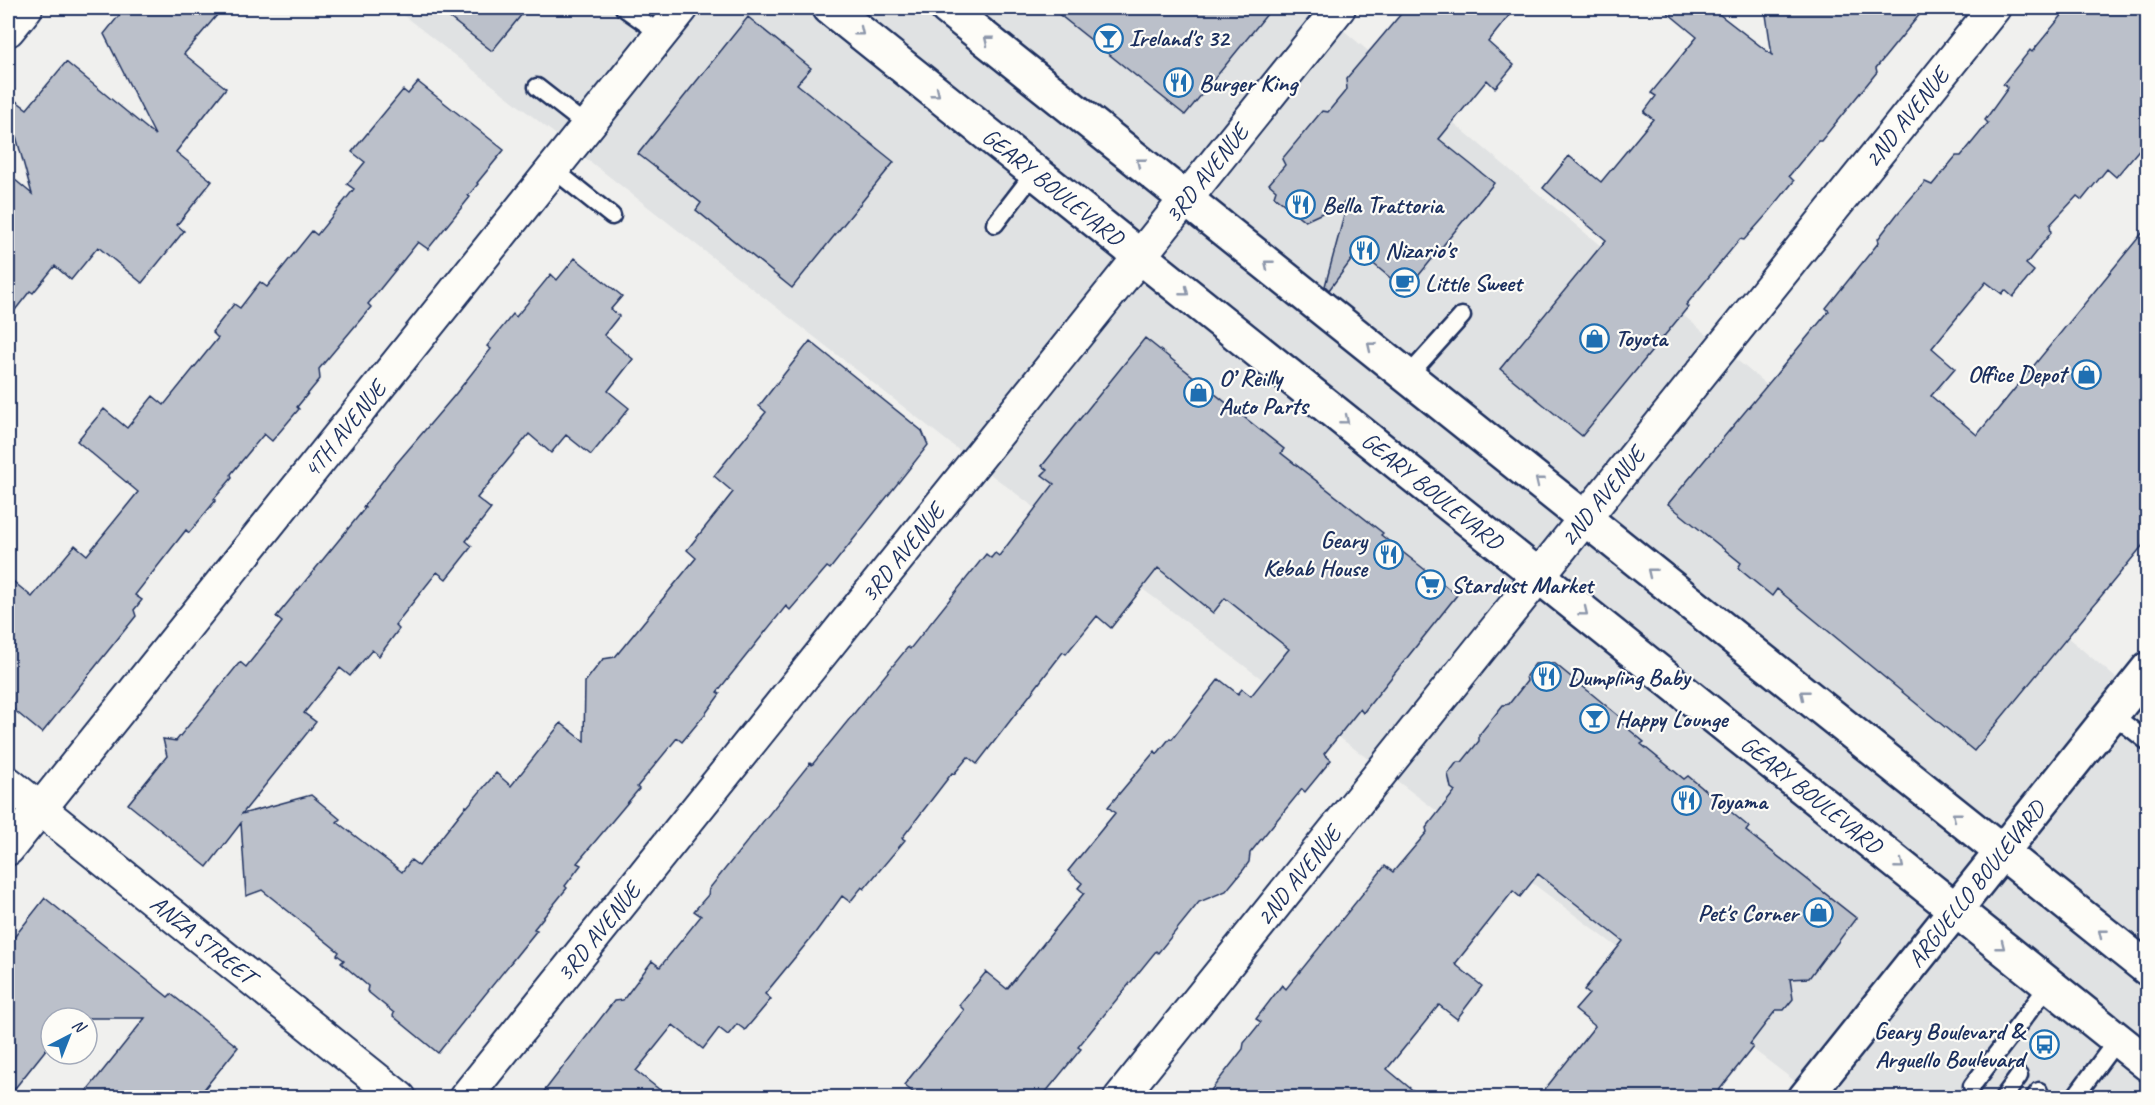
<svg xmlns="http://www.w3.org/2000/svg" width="2155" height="1105" viewBox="0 0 2155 1105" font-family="Caveat,sans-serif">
	<rect width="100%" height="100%" fill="#f0f0ee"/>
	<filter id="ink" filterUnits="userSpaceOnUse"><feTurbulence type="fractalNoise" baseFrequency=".0167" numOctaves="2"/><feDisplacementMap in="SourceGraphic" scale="12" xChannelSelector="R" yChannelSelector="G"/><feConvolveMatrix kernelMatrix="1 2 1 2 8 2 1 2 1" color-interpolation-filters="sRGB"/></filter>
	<g filter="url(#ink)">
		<path fill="#e0e2e3" d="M394 8H1317L2147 704V1097H1816L965 455Z"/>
		<path fill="#bbc0ca" stroke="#1b2f5e" stroke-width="1.5" d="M125 8H223L184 54 226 88 176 152 212 181 177 225 184 231 142 283 98 247 71 280 55 266 33 293 30 291 8 319V174L32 194 8 107V95L27 109 66 62 155 135 104 34Z
			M437 8H527L492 51Z
			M1051 8H1272L1185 115Z
			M1406 8H1515L1488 42 1514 65 1495 88 1487 80 1439 139 1494 183 1406 291 1358 251 1329 290 1325 286 1348 201 1305 221 1274 196 1276 190 1269 184 1285 165 1282 159 1322 111 1328 112 1347 89 1346 79Z
			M1662 8H1711L1772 55 1765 8H1925L1876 68 1877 72 1821 141H1818L1789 176 1794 181 1768 213 1744 240 1740 239 1712 273 1686 305 1688 307 1582 436 1500 369 1606 240 1543 188 1569 156 1601 182 1653 119 1644 112 1656 96 1651 93 1697 37Z
			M2068 8H2148V139L2116 177 2107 169 2082 200 2077 196 2050 225 2051 233 2026 264 2034 271 2013 297 2005 290 2002 294 1986 282 1932 348 1955 368 1931 396 1977 435 2148 226V539L1974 751 1777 589 1772 596 1738 568 1741 563 1668 504 1829 311 1826 308 1879 242 1878 239 1898 213 1925 182 1932 185 1956 156H1961L1988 123 1985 120 2008 88 2003 84 2030 50 2032 52Z
			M748 17 811 68 797 84 894 162 792 288 696 210 701 203 638 154Z
			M418 82 504 150 477 183 478 184 468 196 470 197 428 249 418 242 368 304 371 307 319 369 320 379 297 407 299 409 272 441 264 434 231 474 232 478 214 499 216 500 189 533 186 530 135 595 142 600 134 610 136 616 42 733 8 705V577L32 597 75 545 87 555 138 492 77 441 104 409 127 428 153 396 164 405 218 338 212 332 234 304 240 308 260 282 267 287 312 231 317 235 354 189 347 184 365 162 352 152 403 90 408 94Z
			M575 258 622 296 611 309 619 316 604 335 633 359 608 391 629 408 591 455 566 435 551 453 529 434 477 498 491 509 466 541 472 546 446 579 437 572 395 625 399 629 379 656 372 650 350 676 340 668 304 713 316 722 242 814 311 795 340 819 337 822 402 872 411 860 419 866 466 806 467 807 496 773 511 786 561 723 584 741 585 682 603 659 615 657 696 558 687 550 733 492 714 476 766 412 759 406 810 341 922 431 928 445 830 569 827 567 790 610 786 606 717 692 720 694 706 713 682 742 677 738 637 787 639 789 577 863 581 865 565 886 567 888 534 929 537 930 438 1053 393 1016 394 1013 367 991 368 986 341 963 344 960 337 955 339 952 262 890 246 896 241 823 207 867 128 804 167 756 163 739 176 741 240 662 246 667 282 622 276 617 365 508 363 507 390 471 454 396 491 349 487 346 513 314 516 317 551 274 557 280Z
			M1145 338 1284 449 1281 453 1383 533 1381 535 1457 595 1363 713 1360 709 1324 754 1331 760 1305 792 1302 789 1250 853 1249 862 1244 869 1226 891 1199 902 1158 953 1156 951 1078 1047 1081 1049 1041 1098H920L904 1085 964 1010 959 1005 986 972 1007 989 1084 893 1078 888 1082 883 1068 871 1115 813 1108 807 1155 751 1157 754 1170 738 1172 739 1219 679 1238 694 1242 689 1251 696 1289 649 1225 598 1213 613 1158 568 1111 628 1097 616 1066 654 1063 652 977 764 968 757 954 774 952 773 902 838 905 840 864 889 862 887 850 902 842 896 815 933 765 994 771 999 745 1030 737 1024 728 1035 719 1028 703 1049 673 1025 636 1071 670 1098H539L614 1001 623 1000 652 961 660 967 701 916 694 911 708 895 709 889 810 763 812 765 908 647 910 649 986 554 991 558 995 553 999 556 1054 484 1042 475 1047 470 1042 466Z
			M1554 663 1620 717V722L1644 742 1641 744 1684 779 1688 776 1749 827 1746 831 1856 918 1832 950H1830L1809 978 1790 979 1793 999 1784 1010H1776L1750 1044 1753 1047 1713 1098H1538L1595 1026 1575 1010 1589 994 1584 990 1623 941 1538 874 1520 897 1513 891 1455 964 1482 986 1457 1019 1439 1005 1387 1069 1422 1098H1205L1243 1049 1244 1043 1261 1022 1256 1019 1282 985 1286 989 1385 866 1393 872 1427 832 1426 828 1455 791 1451 788 1448 774 1457 762H1462L1479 741V735L1503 705 1509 704 1527 681 1526 676 1535 664Z
			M45 898 168 997 171 994 238 1047 197 1098H81L145 1018H51V1043L8 1097V945Z"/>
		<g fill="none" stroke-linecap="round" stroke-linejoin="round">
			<defs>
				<path id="lane" d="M624 8 661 34
					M537 87 587 126
					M553 169 612 216
					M995 224 1035 172
					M1408 376 1462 316
					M2112 714 2148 742
					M1972 1086 2049 985
					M2003 1098 2019 1076
					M2034 1098 2039 1091
					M2074 1098 2117 1040"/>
				<g id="street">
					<path d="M8 30 26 8"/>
					<path id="s1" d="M8 783 400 1098"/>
					<path id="s2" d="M8 849 682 8"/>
					<path id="s3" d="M465 1098 1339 8"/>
					<path id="s4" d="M1120 1098 1994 8"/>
				</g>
				<g id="secondary">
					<path id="s5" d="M1805 1098 2148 669"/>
				</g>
				<g id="primary">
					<path id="s6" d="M830 8 2148 1064"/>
					<path d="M947 8 2148 969"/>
				</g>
			</defs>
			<use href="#lane" stroke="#1b2f5e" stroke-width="21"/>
			<use href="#street" stroke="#1b2f5e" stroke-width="36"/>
			<use href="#secondary" stroke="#1b2f5e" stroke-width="38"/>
			<use href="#primary" stroke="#1b2f5e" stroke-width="38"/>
			<use href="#lane" stroke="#fdfcf7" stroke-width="16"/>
			<use href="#street" stroke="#fdfcf7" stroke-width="32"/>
			<use href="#secondary" stroke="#fdfcf7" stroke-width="33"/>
			<use href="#primary" stroke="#fdfcf7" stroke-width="33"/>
		</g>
		<defs><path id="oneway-chevron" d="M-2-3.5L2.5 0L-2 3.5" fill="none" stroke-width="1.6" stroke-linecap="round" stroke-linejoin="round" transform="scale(1.5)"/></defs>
		<g stroke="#8c96aa">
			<use href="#oneway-chevron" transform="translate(860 32) rotate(39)"/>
			<use href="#oneway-chevron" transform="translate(988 40) rotate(-141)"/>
			<use href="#oneway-chevron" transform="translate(936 93) rotate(39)"/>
			<use href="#oneway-chevron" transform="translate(1140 162) rotate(-141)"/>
			<use href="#oneway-chevron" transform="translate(1268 264) rotate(-141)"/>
			<use href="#oneway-chevron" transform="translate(1185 292) rotate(39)"/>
			<use href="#oneway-chevron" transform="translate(1371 346) rotate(-141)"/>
			<use href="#oneway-chevron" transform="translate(1345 420) rotate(39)"/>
			<use href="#oneway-chevron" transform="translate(1539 481) rotate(-141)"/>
			<use href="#oneway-chevron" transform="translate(1651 572) rotate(-141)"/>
			<use href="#oneway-chevron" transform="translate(1584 612) rotate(39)"/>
			<use href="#oneway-chevron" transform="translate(1804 694) rotate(-141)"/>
			<use href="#oneway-chevron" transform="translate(1956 816) rotate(-141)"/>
			<use href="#oneway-chevron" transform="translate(1900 865) rotate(39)"/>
			<use href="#oneway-chevron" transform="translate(2102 933) rotate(-141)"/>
			<use href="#oneway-chevron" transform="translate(2001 946) rotate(38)"/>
		</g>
	</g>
	<defs>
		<symbol id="bar-ring" viewBox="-11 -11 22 22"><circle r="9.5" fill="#fdfcf7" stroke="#1f6fb2" stroke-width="1.5"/><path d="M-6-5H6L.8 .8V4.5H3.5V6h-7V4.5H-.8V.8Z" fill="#1f6fb2"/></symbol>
		<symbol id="restaurant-ring" viewBox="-11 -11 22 22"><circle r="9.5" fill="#fdfcf7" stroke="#1f6fb2" stroke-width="1.5"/><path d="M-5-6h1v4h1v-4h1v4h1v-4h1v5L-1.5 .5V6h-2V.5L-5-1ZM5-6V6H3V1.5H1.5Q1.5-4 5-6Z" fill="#1f6fb2"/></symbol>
		<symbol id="cafe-ring" viewBox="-11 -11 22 22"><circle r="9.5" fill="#fdfcf7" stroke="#1f6fb2" stroke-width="1.5"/><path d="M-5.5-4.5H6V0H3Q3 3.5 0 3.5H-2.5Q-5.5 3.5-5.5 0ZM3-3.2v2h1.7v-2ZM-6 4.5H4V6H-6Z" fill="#1f6fb2"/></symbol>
		<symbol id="shop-ring" viewBox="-11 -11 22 22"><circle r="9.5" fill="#fdfcf7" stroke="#1f6fb2" stroke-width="1.5"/><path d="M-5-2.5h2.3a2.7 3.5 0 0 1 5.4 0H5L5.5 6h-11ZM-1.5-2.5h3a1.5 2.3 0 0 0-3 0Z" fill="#1f6fb2"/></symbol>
		<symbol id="supermarket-ring" viewBox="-11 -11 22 22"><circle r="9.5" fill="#fdfcf7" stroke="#1f6fb2" stroke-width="1.5"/><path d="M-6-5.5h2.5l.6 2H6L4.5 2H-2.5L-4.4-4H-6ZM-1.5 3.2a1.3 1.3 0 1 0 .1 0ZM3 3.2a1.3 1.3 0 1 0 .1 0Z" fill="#1f6fb2"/></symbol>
		<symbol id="bus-ring" viewBox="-11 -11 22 22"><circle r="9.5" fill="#fdfcf7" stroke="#1f6fb2" stroke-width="1.5"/><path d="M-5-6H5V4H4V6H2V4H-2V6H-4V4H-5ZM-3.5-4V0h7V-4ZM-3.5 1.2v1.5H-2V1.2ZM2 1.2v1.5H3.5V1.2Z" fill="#1f6fb2"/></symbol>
	</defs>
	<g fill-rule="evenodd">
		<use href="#bar-ring" x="1092" y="22" width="33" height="33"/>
		<use href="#restaurant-ring" x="1162" y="66" width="33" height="33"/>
		<use href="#restaurant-ring" x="1284" y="188" width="33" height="33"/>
		<use href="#restaurant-ring" x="1348" y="234" width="33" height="33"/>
		<use href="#cafe-ring" x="1388" y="266" width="33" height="33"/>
		<use href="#shop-ring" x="1578" y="322" width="33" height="33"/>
		<use href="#shop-ring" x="2070" y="358" width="33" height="33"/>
		<use href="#shop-ring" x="1182" y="376" width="33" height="33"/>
		<use href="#restaurant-ring" x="1372" y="538" width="33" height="33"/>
		<use href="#supermarket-ring" x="1414" y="568" width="33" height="33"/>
		<use href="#restaurant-ring" x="1530" y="660" width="33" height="33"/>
		<use href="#bar-ring" x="1578" y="702" width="33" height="33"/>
		<use href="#restaurant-ring" x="1670" y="784" width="33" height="33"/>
		<use href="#shop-ring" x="1802" y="896" width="33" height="33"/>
		<use href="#bus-ring" x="2028" y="1028" width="33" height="33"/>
	</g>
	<g text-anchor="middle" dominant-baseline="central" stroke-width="4.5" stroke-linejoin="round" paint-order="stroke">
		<g font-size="24" font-weight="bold" fill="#1b2f5e" stroke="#fdfcf7" text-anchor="start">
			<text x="1129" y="38">Ireland's 32</text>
			<text x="1199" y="83">Burger King</text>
			<text x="1322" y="205">Bella Trattoria</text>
			<text x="1385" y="250">Nizario's</text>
			<text x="1425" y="283">Little Sweet</text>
			<text x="1615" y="338">Toyota</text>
			<text x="2066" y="374" text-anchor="end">Office Depot</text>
			<text x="1219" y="378">O’ Reilly<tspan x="1219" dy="28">Auto Parts</tspan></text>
			<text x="1367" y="540" text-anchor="end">Geary<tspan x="1367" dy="28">Kebab House</tspan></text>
			<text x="1451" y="585">Stardust Market</text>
			<text x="1568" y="677">Dumpling Baby</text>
			<text x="1615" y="719">Happy Lounge</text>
			<text x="1707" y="801">Toyama</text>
			<text x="1798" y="913" text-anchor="end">Pet's Corner</text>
			<text x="2024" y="1031" text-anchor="end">Geary Boulevard &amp;<tspan x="2024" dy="28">Arguello Boulevard</tspan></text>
		</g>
		<g font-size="24" fill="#1b2f5e" stroke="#fdfcf7">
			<text stroke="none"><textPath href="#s4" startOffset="1257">2ND AVENUE</textPath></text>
			<text stroke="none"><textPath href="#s3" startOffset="1185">3RD AVENUE</textPath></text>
			<text stroke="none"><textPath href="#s6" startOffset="286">GEARY BOULEVARD</textPath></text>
			<text stroke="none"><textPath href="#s2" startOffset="538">4TH AVENUE</textPath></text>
			<text stroke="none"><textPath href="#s6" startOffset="772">GEARY BOULEVARD</textPath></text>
			<text stroke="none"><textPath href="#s4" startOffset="771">2ND AVENUE</textPath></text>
			<text stroke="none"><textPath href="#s3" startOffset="699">3RD AVENUE</textPath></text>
			<text stroke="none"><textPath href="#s6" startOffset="1258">GEARY BOULEVARD</textPath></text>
			<text stroke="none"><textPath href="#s4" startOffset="285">2ND AVENUE</textPath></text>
			<text stroke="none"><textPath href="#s5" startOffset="274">ARGUELLO BOULEVARD</textPath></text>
			<text stroke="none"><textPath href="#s3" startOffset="213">3RD AVENUE</textPath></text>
			<text stroke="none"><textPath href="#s1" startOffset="250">ANZA STREET</textPath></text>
		</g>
	</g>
	<rect width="2155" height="1105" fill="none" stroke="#fdfcf7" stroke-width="30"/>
	<rect x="15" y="15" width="2125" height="1075" fill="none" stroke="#1b2f5e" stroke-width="2" filter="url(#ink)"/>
	<g transform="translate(69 1036) rotate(42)"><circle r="28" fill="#fdfcf7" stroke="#a3aaba" stroke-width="1.5"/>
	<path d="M0-4.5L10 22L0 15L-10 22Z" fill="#1f6fb2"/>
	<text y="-9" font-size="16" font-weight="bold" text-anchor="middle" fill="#1b2f5e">N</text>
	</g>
</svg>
